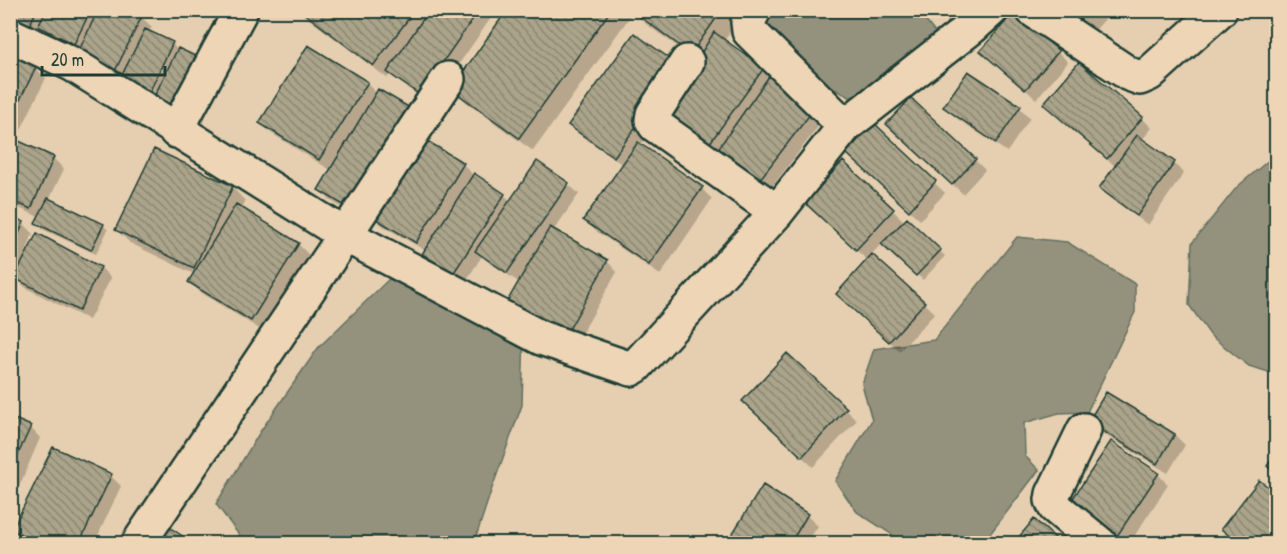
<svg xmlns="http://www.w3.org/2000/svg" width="1287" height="554" viewBox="0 0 1287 554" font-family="'Patrick Hand',sans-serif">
	<defs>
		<pattern id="building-back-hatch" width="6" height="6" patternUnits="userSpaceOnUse" patternTransform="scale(1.5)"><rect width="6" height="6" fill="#aba48b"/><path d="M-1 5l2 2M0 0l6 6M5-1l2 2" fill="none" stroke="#8b8772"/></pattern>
	</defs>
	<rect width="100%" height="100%" fill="#e5cfb0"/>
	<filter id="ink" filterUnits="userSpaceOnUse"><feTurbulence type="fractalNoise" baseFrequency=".0167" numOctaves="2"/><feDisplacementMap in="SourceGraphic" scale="12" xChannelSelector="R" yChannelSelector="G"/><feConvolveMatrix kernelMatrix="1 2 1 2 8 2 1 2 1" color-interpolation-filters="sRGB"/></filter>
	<g filter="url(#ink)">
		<path fill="#94927d" stroke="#657060" stroke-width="1.5" d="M769 11H918L940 39 859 102 823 83 760 21Z
			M1276 154V373L1275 374 1249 366 1211 336 1189 305 1192 243 1237 187Z
			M1017 237 1067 242 1135 284V312L1087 412 1059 413 1024 423 1025 456 1039 470 983 543H903L896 537 857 512 835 481 872 420 862 384 874 349 934 340Z
			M391 277 524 329 522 405 491 491 474 543H245L216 504 260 432 318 348Z"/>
		<path fill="#0003" d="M10 10H128L141 17 152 27 149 32 172 43 177 50 203 62 159 106 50 36 43 29 36 43Z
			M297 10H483L491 18 431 104 399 82 391 74 387 78Z
			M509 10H745L724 41 763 69 771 77 827 115 768 192 663 114 640 146 702 189 712 199 660 275 595 230 585 219 623 165 580 135 570 124 679 67 698 61 646 24 634 11 533 151 466 102 453 89Z
			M1044 10H1113L1083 44Z
			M1058 52 1068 62 1036 99 993 61Z
			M10 56 35 68 46 78 17 138 10 135Z
			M969 73 1020 108 1030 118 1007 152 956 118 945 107Z
			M367 83 418 138 463 164 474 176 504 195 511 201 568 184 579 194 553 231 607 261 617 272 573 349 520 283 487 261 482 256 464 284 434 265 424 254 426 251 383 226 372 216 368 223 331 201 320 190 332 171 271 133 261 123Z
			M1045 104 1142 118 1152 128 1142 140 1174 163 1184 173 1148 225 1111 198 1101 188 1116 167Z
			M874 125 945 193 920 220 858 163Z
			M898 134 975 160 985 170 963 194Z
			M10 139 53 158 64 169 49 200 103 225 108 230 96 254 42 229 37 223 39 217 10 204Z
			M843 163 905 222 907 220 945 256 923 280 882 243 871 255 935 313 900 351 848 305 868 261 817 213Z
			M232 187 245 201 242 209 298 244 309 255 261 330 200 292 190 282 194 274 130 243 117 230Z
			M10 218 23 223 33 233 25 255 27 256 37 235 101 268 111 278 89 320 26 288 15 277 10 289Z
			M10 315 14 319 10 326Z
			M787 355 857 420 813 467 754 412Z
			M1107 394 1175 435 1185 445 1168 473 1100 432 1090 422Z
			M10 419 30 427 40 438 16 494 10 492Z
			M1158 474 1168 485 1129 544H1118L1079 517Z
			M111 476 121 486 94 544H31L24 540 14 530Z
			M1260 482 1276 495V544H1238L1223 529Z
			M763 488 807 516 818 526 806 544H728Z"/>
		<path fill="url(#building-back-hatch)" stroke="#1f3d34" stroke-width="1.5" d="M10 10H37L25 34 10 27Z
			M46 10H91L74 44 38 26Z
			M98 10H132L142 16 112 77 75 59Z
			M300 10H415L373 66Z
			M429 10H479L420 95 387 72Z
			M507 10H611L519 138 451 89Z
			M631 10H722L691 54Z
			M1044 10H1088L1069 32Z
			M1014 12 1059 51 1025 90 980 51Z
			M145 29 173 42 147 97 118 83Z
			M714 32 764 68 707 147 663 116Z
			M634 33 680 66 614 157 568 125Z
			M308 45 368 82 319 160 259 123Z
			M178 48 204 60 178 114 152 101Z
			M10 54 36 67 10 120Z
			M1079 62 1143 117 1107 159 1043 104Z
			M968 71 1021 106 996 143 943 107Z
			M772 72 818 104 757 183 715 153Z
			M378 89 417 112 357 213 318 190Z
			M911 98 976 159 952 185 886 124Z
			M874 123 936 181 909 211 846 153Z
			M1137 135 1175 162 1137 216 1099 188Z
			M419 136 464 163 416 243 371 216Z
			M10 137 54 157 31 209 10 200Z
			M638 142 703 187 649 265 583 220Z
			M154 149 233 186 194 268 115 230Z
			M537 161 569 183 507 273 475 251Z
			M843 161 894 209 856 250 805 203Z
			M474 173 505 194 453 274 422 254Z
			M48 198 104 224 91 250 35 223Z
			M236 204 299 243 251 321 188 282Z
			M10 216 24 222 10 254Z
			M907 218 941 250 916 276 881 244Z
			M550 227 608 260 563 340 504 307Z
			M37 233 101 267 79 311 14 278Z
			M872 254 925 302 889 342 836 294Z
			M787 353 847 408 802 457 742 401Z
			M1106 392 1175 434 1157 464 1088 422Z
			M10 417 31 426 10 472Z
			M1111 441 1159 473 1115 539 1067 507Z
			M53 447 112 474 79 544H40L12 530Z
			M1276 453V473L1267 466Z
			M1259 480 1276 493V544H1239L1221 529Z
			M763 485 808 514 790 544H726Z
			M1034 519 1062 544H1013Z
			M159 520 194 544H144Z"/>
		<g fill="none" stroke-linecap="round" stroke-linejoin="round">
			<defs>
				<path id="minor" d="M754 10 748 22 749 31 845 126
					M1033 10 1129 74 1140 78 1149 74 1220 10
					M10 35 72 64 345 235 448 79
					M687 62 653 114 652 120 655 125 777 212
					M176 131 241 10
					M1084 430 1053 494 1052 500 1055 507 1100 544
					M138 544 345 235 541 338 631 369 636 366 777 212 845 126 972 27 991 10"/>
			</defs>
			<use href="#minor" stroke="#1f3d34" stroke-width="38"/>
			<use href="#minor" stroke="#edd5b5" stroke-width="33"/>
		</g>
	</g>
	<rect width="1287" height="554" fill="none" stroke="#edd5b5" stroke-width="36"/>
	<rect x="18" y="18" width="1251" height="518" fill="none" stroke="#1f3d34" stroke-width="2" filter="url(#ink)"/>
	<path d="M42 66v9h123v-9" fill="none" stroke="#1f3d34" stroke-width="3"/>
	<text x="51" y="66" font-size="18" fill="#1f3d34" stroke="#edd5b5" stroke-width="4.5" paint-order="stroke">20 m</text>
</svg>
